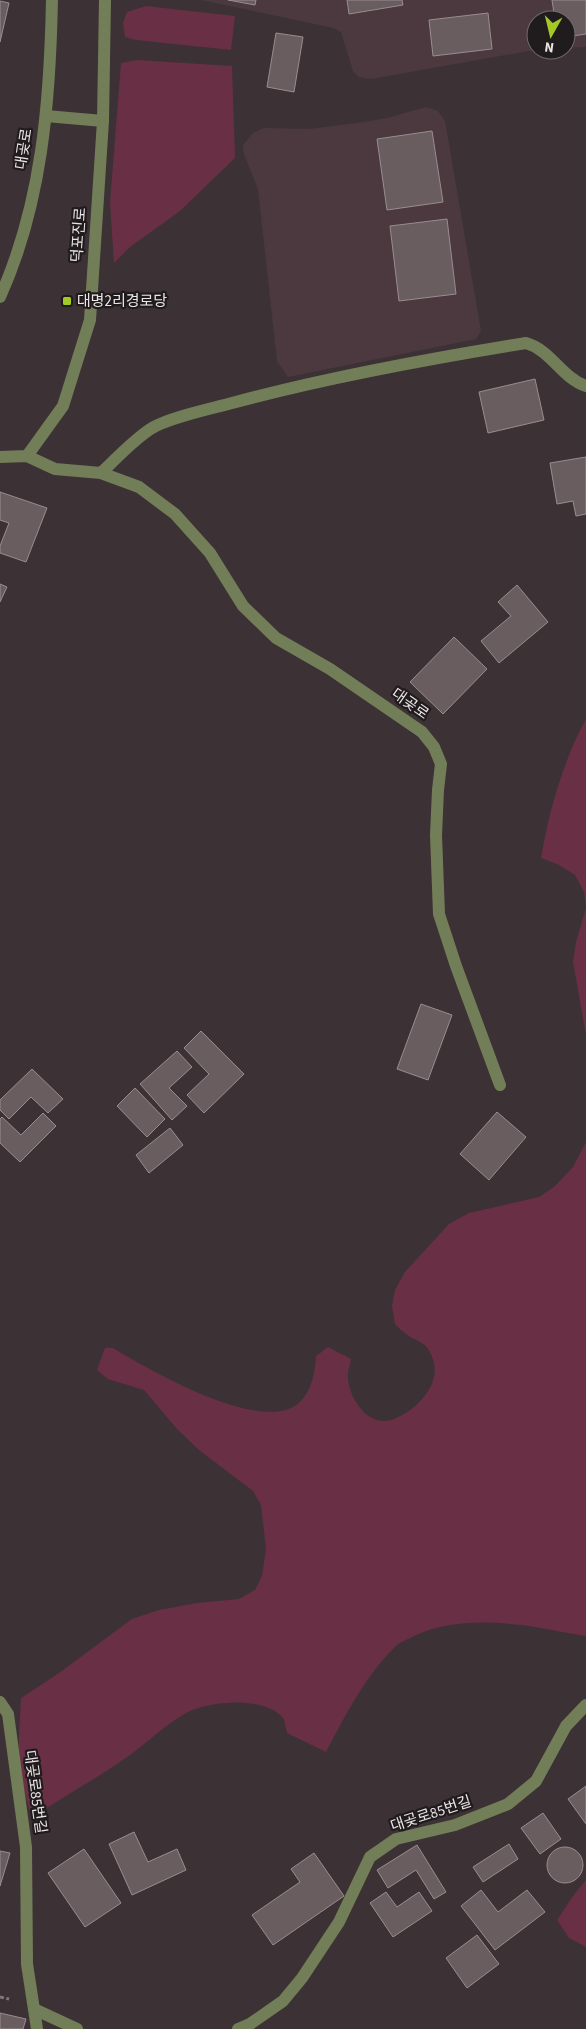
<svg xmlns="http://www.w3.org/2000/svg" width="586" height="2029" viewBox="0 0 586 2029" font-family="'Source Sans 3','Noto Sans KR',sans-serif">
	<rect width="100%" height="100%" fill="#3c3235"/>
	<path fill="#4b393f" d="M201 0H586V47L566 48V20H536V50H545L529 51 371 79 359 77 353 71 341 32 334 28Z
		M426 107 438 111 445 121 481 331 476 339 288 377 277 361 258 189 244 154 243 145 253 133 264 128 309 129 364 122 387 118Z"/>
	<path fill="#682f45" d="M146 6 235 16 231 50 136 40 125 37 123 23 127 12Z
		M137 60 232 66 235 158 180 211 130 247 114 263 110 203 121 63Z
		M586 719V1035L573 962 576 942 586 908 584 892 575 875 557 864 541 858C549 811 563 761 586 719Z
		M586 1142V1636C565 1633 544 1628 522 1625 486 1621 448 1620 414 1636 409 1639 402 1641 397 1645 367 1673 345 1716 326 1752L287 1733C286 1729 285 1721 283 1718 266 1696 210 1701 188 1712 167 1723 149 1741 130 1755 102 1775 73 1791 45 1809L30 1811 23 1788 18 1755 21 1698 59 1673 132 1619 159 1610 197 1603 239 1599 255 1590 262 1576 266 1549 261 1505 253 1491 199 1450 177 1429 144 1390 108 1379 97 1370 105 1348H113C148 1369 264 1437 300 1402 312 1390 315 1372 316 1356L328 1347 351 1359C350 1365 347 1372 348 1378 349 1396 364 1421 384 1421 393 1421 402 1415 409 1411 429 1396 444 1373 428 1349 425 1343 415 1340 409 1336 404 1333 399 1328 395 1324L392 1306 395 1290 405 1272 449 1224 469 1213 539 1197 554 1187 573 1167Z
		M586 1880V1947L569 1938 557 1920 573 1896Z"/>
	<path fill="#695d60" stroke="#9a8d91" d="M228 0H256L255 5Z
		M347 0H402L403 5 349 14Z
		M552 0H586V34L566 37V20H555Z
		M0 1 9 3 0 42Z
		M488 13 492 49 433 56 429 20Z
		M276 33 303 37 294 92 267 87Z
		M432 131 443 202 387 210 377 139Z
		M447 219 456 294 399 301 390 226Z
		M535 379 544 420 488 433 479 392Z
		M586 457V514L576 516 573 501 557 504 550 463Z
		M0 492 47 508 26 562 0 553V546L9 523 0 520Z
		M0 584 7 587 0 602Z
		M517 585 548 622 499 663 481 641 511 616 498 602Z
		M454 637 487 669 443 714 410 682Z
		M421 1004 452 1015 428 1080 397 1069Z
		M201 1031 244 1074 204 1113 187 1095 209 1074 184 1048Z
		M177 1051 192 1067 169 1088 187 1106 172 1120 140 1084Z
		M32 1069 63 1099 48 1113 31 1097 9 1119 0 1110V1100Z
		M135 1088 165 1119 147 1137 117 1106Z
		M497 1112 526 1137 489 1180 460 1154Z
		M43 1113 56 1126 20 1162 0 1143V1119L2 1117 21 1135Z
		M170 1128 183 1145 149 1173 136 1155Z
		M586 1786V1824L568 1799Z
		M543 1813 561 1839 540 1854 521 1828Z
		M134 1832 148 1862 177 1849 186 1870 132 1895 109 1844Z
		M509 1844 518 1859 483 1882 473 1867Z
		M417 1845 446 1892 434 1899 416 1870 388 1888 377 1870Z
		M547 1865a18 18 0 1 1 36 0a18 18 0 1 1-36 0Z
		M84 1849 121 1903 85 1927 48 1873Z
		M0 1851 10 1853 0 1886Z
		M314 1853 344 1896 273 1945 252 1915 300 1882 291 1869Z
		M481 1890 498 1912 527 1890 545 1912 495 1950 461 1906Z
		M386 1892 397 1907 419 1892 432 1911 393 1937 370 1903Z
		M477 1935 499 1964 467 1988 446 1958Z
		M0 2013 26 2019 23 2029H0Z"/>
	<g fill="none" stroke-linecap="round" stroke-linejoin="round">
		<path stroke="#81787b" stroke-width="3" stroke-dasharray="4 2.5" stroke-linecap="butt" d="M0 1997 9 1999"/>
		<path stroke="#727e58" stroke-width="12" d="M46 116 103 121
			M0 297C42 204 50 101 52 0
			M27 456 63 406 90 320 103 121 105 0
			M0 457 27 456 55 469 101 473 139 487 175 514 210 553 243 606 276 638 330 669 422 732 434 747 441 764 438 790 436 835 439 914 456 966 500 1085
			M101 473C117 458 133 440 152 428 171 417 210 409 232 403 328 377 427 359 526 343 551 350 562 378 586 386
			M0 1702 8 1714 26 1847 27 1964 37 2029
			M34 2009 77 2029
			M238 2029 250 2024 283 2001 302 1978 339 1922 370 1857 396 1839 455 1825 508 1804 536 1781 566 1726 586 1705"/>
	</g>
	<rect fill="#a3c927" stroke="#201b1d" stroke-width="2" x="62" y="296" width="10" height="10" rx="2.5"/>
	<g text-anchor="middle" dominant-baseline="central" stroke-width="4.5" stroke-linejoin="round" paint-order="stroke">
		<g font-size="15" fill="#ebe4e6" stroke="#201b1d">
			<text transform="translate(24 149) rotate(-81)">대곶로</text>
			<text transform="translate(79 235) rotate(-86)">덕포진로</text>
			<text transform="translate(410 704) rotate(35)">대곶로</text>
			<text transform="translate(35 1792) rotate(82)">대곶로85번길</text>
			<text transform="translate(431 1814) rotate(-18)">대곶로85번길</text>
		</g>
		<g font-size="15" fill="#ebe4e6" stroke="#201b1d" text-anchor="start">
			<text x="77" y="301">대명2리경로당</text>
		</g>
	</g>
	<g transform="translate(551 35) rotate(188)"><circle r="24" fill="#201b1d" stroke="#716b6d"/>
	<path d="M0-4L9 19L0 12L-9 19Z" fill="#a3c927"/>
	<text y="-8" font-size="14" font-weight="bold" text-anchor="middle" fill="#ebe4e6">N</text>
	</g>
</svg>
